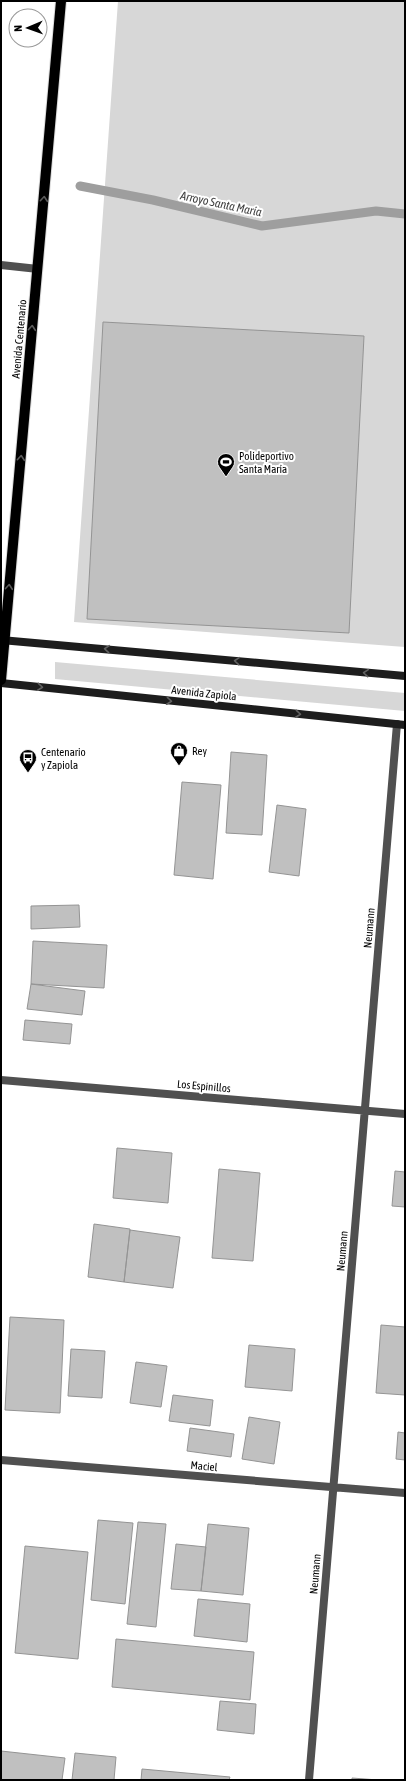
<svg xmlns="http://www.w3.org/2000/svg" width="406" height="1781" viewBox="0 0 406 1781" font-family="'Asap Condensed',sans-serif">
	<rect width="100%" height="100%" fill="#fff"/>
	<path fill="#d7d7d7" d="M118 1H405V647L74 622Z
		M55 662 405 693V711L55 679Z"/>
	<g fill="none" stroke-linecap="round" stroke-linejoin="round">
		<path stroke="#9e9e9e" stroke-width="9" d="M80 186 153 200 262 226 376 211 405 214"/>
	</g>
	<path fill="#c0c0c0" stroke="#949494" d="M103 322 364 336 349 633 87 619Z
		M231 752 267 755 262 835 226 833Z
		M182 782 221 785 213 879 174 875Z
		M277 805 306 809 299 876 269 872Z
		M79 905 80 927 31 929V906Z
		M33 941 107 945 104 988 31 984Z
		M31 984 85 991 82 1015 27 1009Z
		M25 1020 72 1024 70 1044 23 1040Z
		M117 1148 172 1153 168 1203 113 1198Z
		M219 1169 260 1173 253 1261 212 1258Z
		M395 1171 405 1172V1207L392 1206Z
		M94 1224 130 1229 124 1282 88 1277Z
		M130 1230 180 1237 173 1288 124 1282Z
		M10 1317 64 1320 60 1413 5 1410Z
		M381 1325 405 1327V1395L376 1393Z
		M249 1345 295 1349 292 1391 245 1387Z
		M71 1349 105 1351 102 1398 68 1396Z
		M136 1362 167 1366 161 1407 130 1403Z
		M173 1395 213 1400 210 1426 169 1421Z
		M249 1417 280 1422 274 1464 242 1459Z
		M190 1428 234 1434 231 1457 187 1451Z
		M398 1432 405 1433V1460L396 1459Z
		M98 1520 133 1523 125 1604 91 1600Z
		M138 1522 166 1524 156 1627 127 1624Z
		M208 1524 249 1528 243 1595 201 1591Z
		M176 1544 206 1547 201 1591 171 1589Z
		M25 1546 88 1552 78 1659 15 1653Z
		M198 1599 250 1604 247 1642 194 1636Z
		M116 1639 254 1652 250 1700 112 1687Z
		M220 1701 256 1704 254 1734 217 1730Z
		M1 1751 65 1758 62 1780H1Z
		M75 1753 116 1757 114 1780H72Z
		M142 1769 230 1777 229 1780H141Z
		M352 1778 378 1780H352Z"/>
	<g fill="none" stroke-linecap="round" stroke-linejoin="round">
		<defs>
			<path id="primary" d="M1 680 61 1"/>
		</defs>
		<use href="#primary" stroke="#dbdbdb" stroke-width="12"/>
		<path stroke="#505050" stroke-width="8" d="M1 265 38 269
			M1 1080 405 1114
			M1 1460 405 1493
			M309 1780 397 724"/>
		<path stroke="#1d1d1d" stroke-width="8" d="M1 640 405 676
			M1 683 405 725"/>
		<use href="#primary" stroke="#000" stroke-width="10"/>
	</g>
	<defs><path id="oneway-chevron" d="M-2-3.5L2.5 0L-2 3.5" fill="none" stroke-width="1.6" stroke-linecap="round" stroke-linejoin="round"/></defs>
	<g stroke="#595959">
		<use href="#oneway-chevron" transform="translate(44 199) rotate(-85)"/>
		<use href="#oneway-chevron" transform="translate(32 328) rotate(-85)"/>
		<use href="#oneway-chevron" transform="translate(21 458) rotate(-85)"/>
		<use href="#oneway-chevron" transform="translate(9 587) rotate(-85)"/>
	</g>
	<g stroke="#616161">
		<use href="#oneway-chevron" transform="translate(107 649) rotate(-175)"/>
		<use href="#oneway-chevron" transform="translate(237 661) rotate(-175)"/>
		<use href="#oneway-chevron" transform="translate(366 673) rotate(-175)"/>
		<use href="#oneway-chevron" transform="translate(40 687) rotate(6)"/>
		<use href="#oneway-chevron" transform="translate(169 701) rotate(6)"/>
		<use href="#oneway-chevron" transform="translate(298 714) rotate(6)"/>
	</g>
	<defs>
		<symbol id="stadium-pin" viewBox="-11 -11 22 30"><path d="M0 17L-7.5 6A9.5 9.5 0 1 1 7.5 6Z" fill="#000" stroke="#fff"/><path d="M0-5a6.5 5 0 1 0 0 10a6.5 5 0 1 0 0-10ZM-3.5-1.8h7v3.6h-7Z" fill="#fff"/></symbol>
		<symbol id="shop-pin" viewBox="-11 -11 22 30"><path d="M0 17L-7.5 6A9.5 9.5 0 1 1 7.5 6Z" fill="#000" stroke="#fff"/><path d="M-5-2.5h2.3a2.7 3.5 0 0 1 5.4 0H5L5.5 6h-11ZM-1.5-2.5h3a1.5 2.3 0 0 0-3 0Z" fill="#fff"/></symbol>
		<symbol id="bus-pin" viewBox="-11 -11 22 30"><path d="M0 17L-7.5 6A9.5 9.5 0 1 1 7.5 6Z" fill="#000" stroke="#fff"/><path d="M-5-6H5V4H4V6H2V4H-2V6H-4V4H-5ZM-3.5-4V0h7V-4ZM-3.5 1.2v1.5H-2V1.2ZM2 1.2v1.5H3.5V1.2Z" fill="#fff"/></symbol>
	</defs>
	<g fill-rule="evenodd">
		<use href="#stadium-pin" x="216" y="452" width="20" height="27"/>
		<use href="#shop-pin" x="169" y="741" width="20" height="27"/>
		<use href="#bus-pin" x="18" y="748" width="20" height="27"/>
	</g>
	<g text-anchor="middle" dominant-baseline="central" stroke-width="4" stroke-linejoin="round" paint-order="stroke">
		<g font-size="11" fill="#000" stroke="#fff">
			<text transform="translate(19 339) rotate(-85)">Avenida Centenario</text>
			<text transform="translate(204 693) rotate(6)">Avenida Zapiola</text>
			<text transform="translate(369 928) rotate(-85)">Neumann</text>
			<text transform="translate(204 1086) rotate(5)">Los Espinillos</text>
			<text transform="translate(342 1251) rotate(-85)">Neumann</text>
			<text transform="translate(204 1466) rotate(5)">Maciel</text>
			<text transform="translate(315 1574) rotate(-85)">Neumann</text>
		</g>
		<g font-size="11" fill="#000" stroke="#fff" text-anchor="start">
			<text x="239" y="456">Polideportivo<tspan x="239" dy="13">Santa María</tspan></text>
			<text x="192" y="751">Rey</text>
			<text x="41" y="752">Centenario<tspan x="41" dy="13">y Zapiola</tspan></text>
		</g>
		<g font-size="12" font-style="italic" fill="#3f3f3f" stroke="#fff">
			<text transform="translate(221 204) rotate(12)">Arroyo Santa María</text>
		</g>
	</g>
	<rect width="406" height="1781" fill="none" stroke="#000000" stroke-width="4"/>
	<g transform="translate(28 28) rotate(268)"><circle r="19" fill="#ffffff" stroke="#999999"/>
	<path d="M0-3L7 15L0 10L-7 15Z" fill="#000000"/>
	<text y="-6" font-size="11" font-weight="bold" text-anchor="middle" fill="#000000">N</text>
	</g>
</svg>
